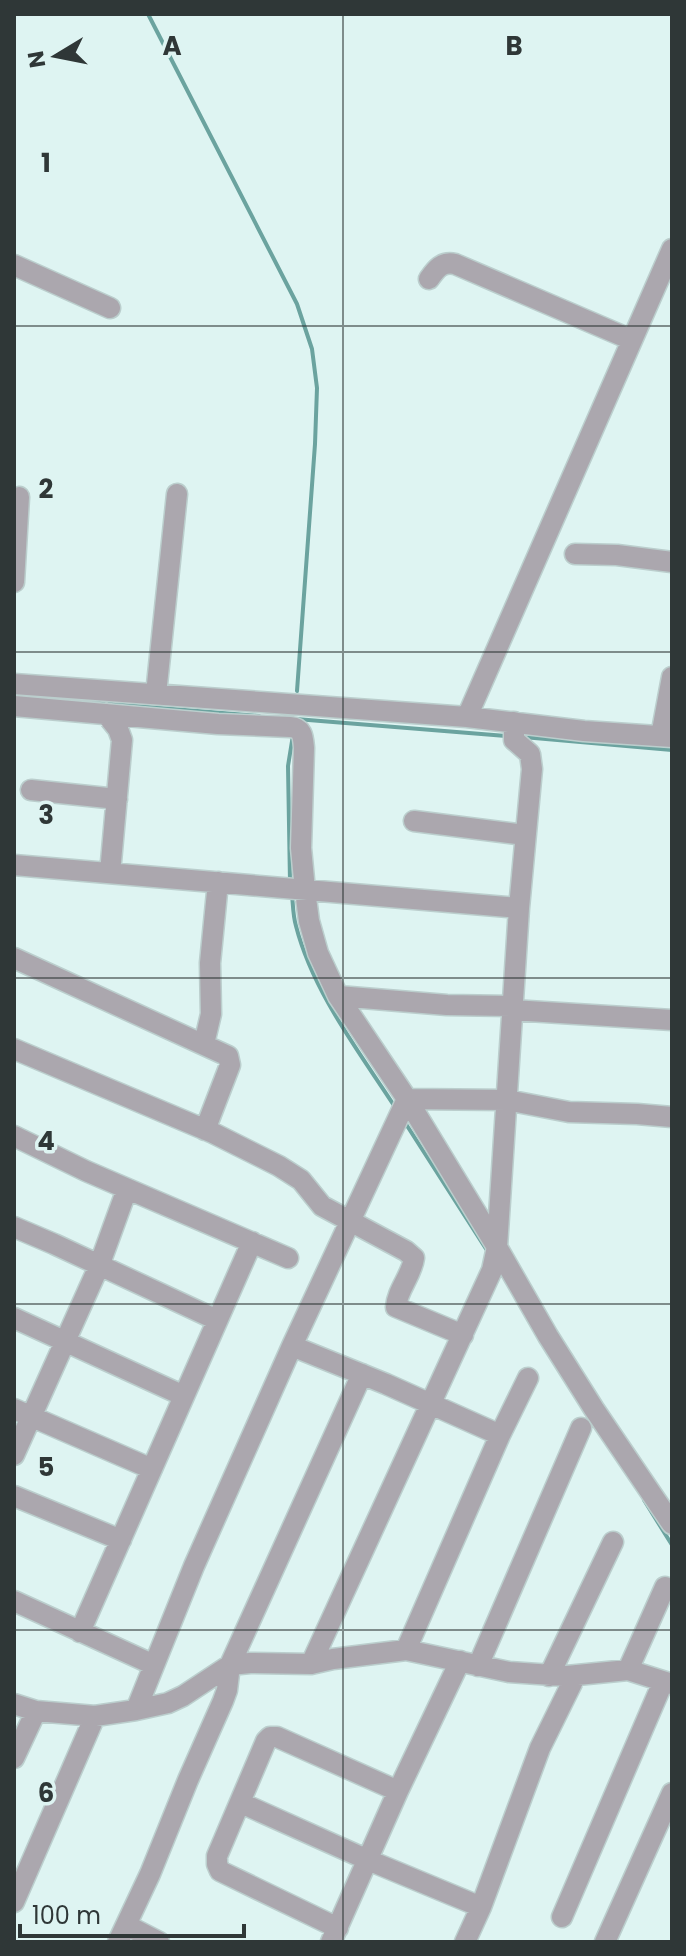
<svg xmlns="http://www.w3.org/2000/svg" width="686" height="1956" viewBox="0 0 686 1956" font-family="Poppins,sans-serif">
	<rect width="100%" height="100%" fill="#def4f2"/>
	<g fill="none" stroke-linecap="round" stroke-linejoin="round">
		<path stroke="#6ba39f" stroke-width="4" d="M148 14 297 304 312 349 317 388 315 444 297 691
			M14 696 259 716
			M296 719 506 736
			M523 737 672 750
			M290 882 288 766 293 735
			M292 894C293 905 293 916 296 926 313 992 358 1050 395 1107
			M404 1121 488 1252
			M644 1500 672 1545"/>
		<defs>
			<path id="minor" d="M14 265 110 308
				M429 279C436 269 442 261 455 264L632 340
				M575 554 617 555 672 562
				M14 582 19 497
				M14 684 467 717 584 731 672 737
				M156 694 177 494
				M14 706 218 724 290 727C303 728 303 737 304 748L301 848 305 890 309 921 318 953 338 996 407 1099 497 1247 548 1336 594 1409 672 1524
				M106 714 118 729 122 740 110 873
				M467 717 672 249
				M661 736 672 677
				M31 790 117 799
				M414 821 525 835
				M14 865 519 908
				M14 958 228 1056 230 1065 205 1130
				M338 996 447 1005 513 1006
				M512 1010 672 1020
				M204 1044 211 1014 210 963 218 882
				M14 1049 213 1133 279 1166 301 1180 322 1206 406 1251 414 1258C412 1275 397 1290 396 1307L463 1335
				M14 1136 86 1171 288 1258
				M14 1227 54 1244 217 1320
				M14 1318 184 1396
				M292 1346 386 1384 500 1435
				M14 1409 152 1469
				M14 1455 99 1266 127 1189
				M14 1496 121 1540
				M14 1601 154 1665
				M80 1632 252 1242
				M406 1650 500 1435 528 1378
				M311 1664 492 1270 497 1247 519 908 532 769 530 754 514 740V722
				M478 1666 581 1428
				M628 1670 665 1587
				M549 1676 613 1542
				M14 1704 36 1711 95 1716 136 1710 168 1703 183 1696 230 1665 250 1663 311 1664 333 1659 406 1650 509 1672 567 1676 628 1670 672 1684
				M136 1710 194 1566 292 1346 407 1099 507 1100 569 1112 637 1114 672 1117
				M14 1758 36 1711
				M241 1803 368 1860 481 1907
				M14 1902 95 1716
				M562 1917 663 1682
				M126 1925 159 1942
				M338 1928 220 1871 217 1864V1856L266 1741 270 1737H277L398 1791
				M118 1942 150 1874 188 1780 223 1701 227 1690 230 1665 362 1374
				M331 1942 398 1791 460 1661
				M465 1942 481 1907 540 1748 576 1675
				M605 1942 672 1793"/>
		</defs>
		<use href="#minor" stroke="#bbcecd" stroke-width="23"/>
		<use href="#minor" stroke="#aba7ae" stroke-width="20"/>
	</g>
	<path fill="none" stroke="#2f3737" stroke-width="2" stroke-opacity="0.55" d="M343 14V1942M14 326H672M14 652H672M14 978H672M14 1304H672M14 1630H672"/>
	<g font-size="26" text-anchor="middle" font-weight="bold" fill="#2f3737" stroke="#def4f2" stroke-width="7" stroke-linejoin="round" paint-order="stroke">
		<text x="172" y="55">A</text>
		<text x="514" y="55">B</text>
		<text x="46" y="172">1</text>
		<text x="46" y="498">2</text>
		<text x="46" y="824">3</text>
		<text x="46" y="1150">4</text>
		<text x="46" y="1476">5</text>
		<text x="46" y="1802">6</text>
	</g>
	<rect width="686" height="1956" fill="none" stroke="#2f3737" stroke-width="32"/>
	<g transform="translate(56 56) rotate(260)" stroke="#def4f2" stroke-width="6" paint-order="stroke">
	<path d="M0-6L14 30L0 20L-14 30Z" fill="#2f3737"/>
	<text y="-12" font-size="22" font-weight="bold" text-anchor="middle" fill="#2f3737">N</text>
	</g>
	<path d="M20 1924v12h224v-12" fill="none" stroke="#2f3737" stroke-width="4"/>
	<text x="32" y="1924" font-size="24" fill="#2f3737" stroke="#def4f2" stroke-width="6" paint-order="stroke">100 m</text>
</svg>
